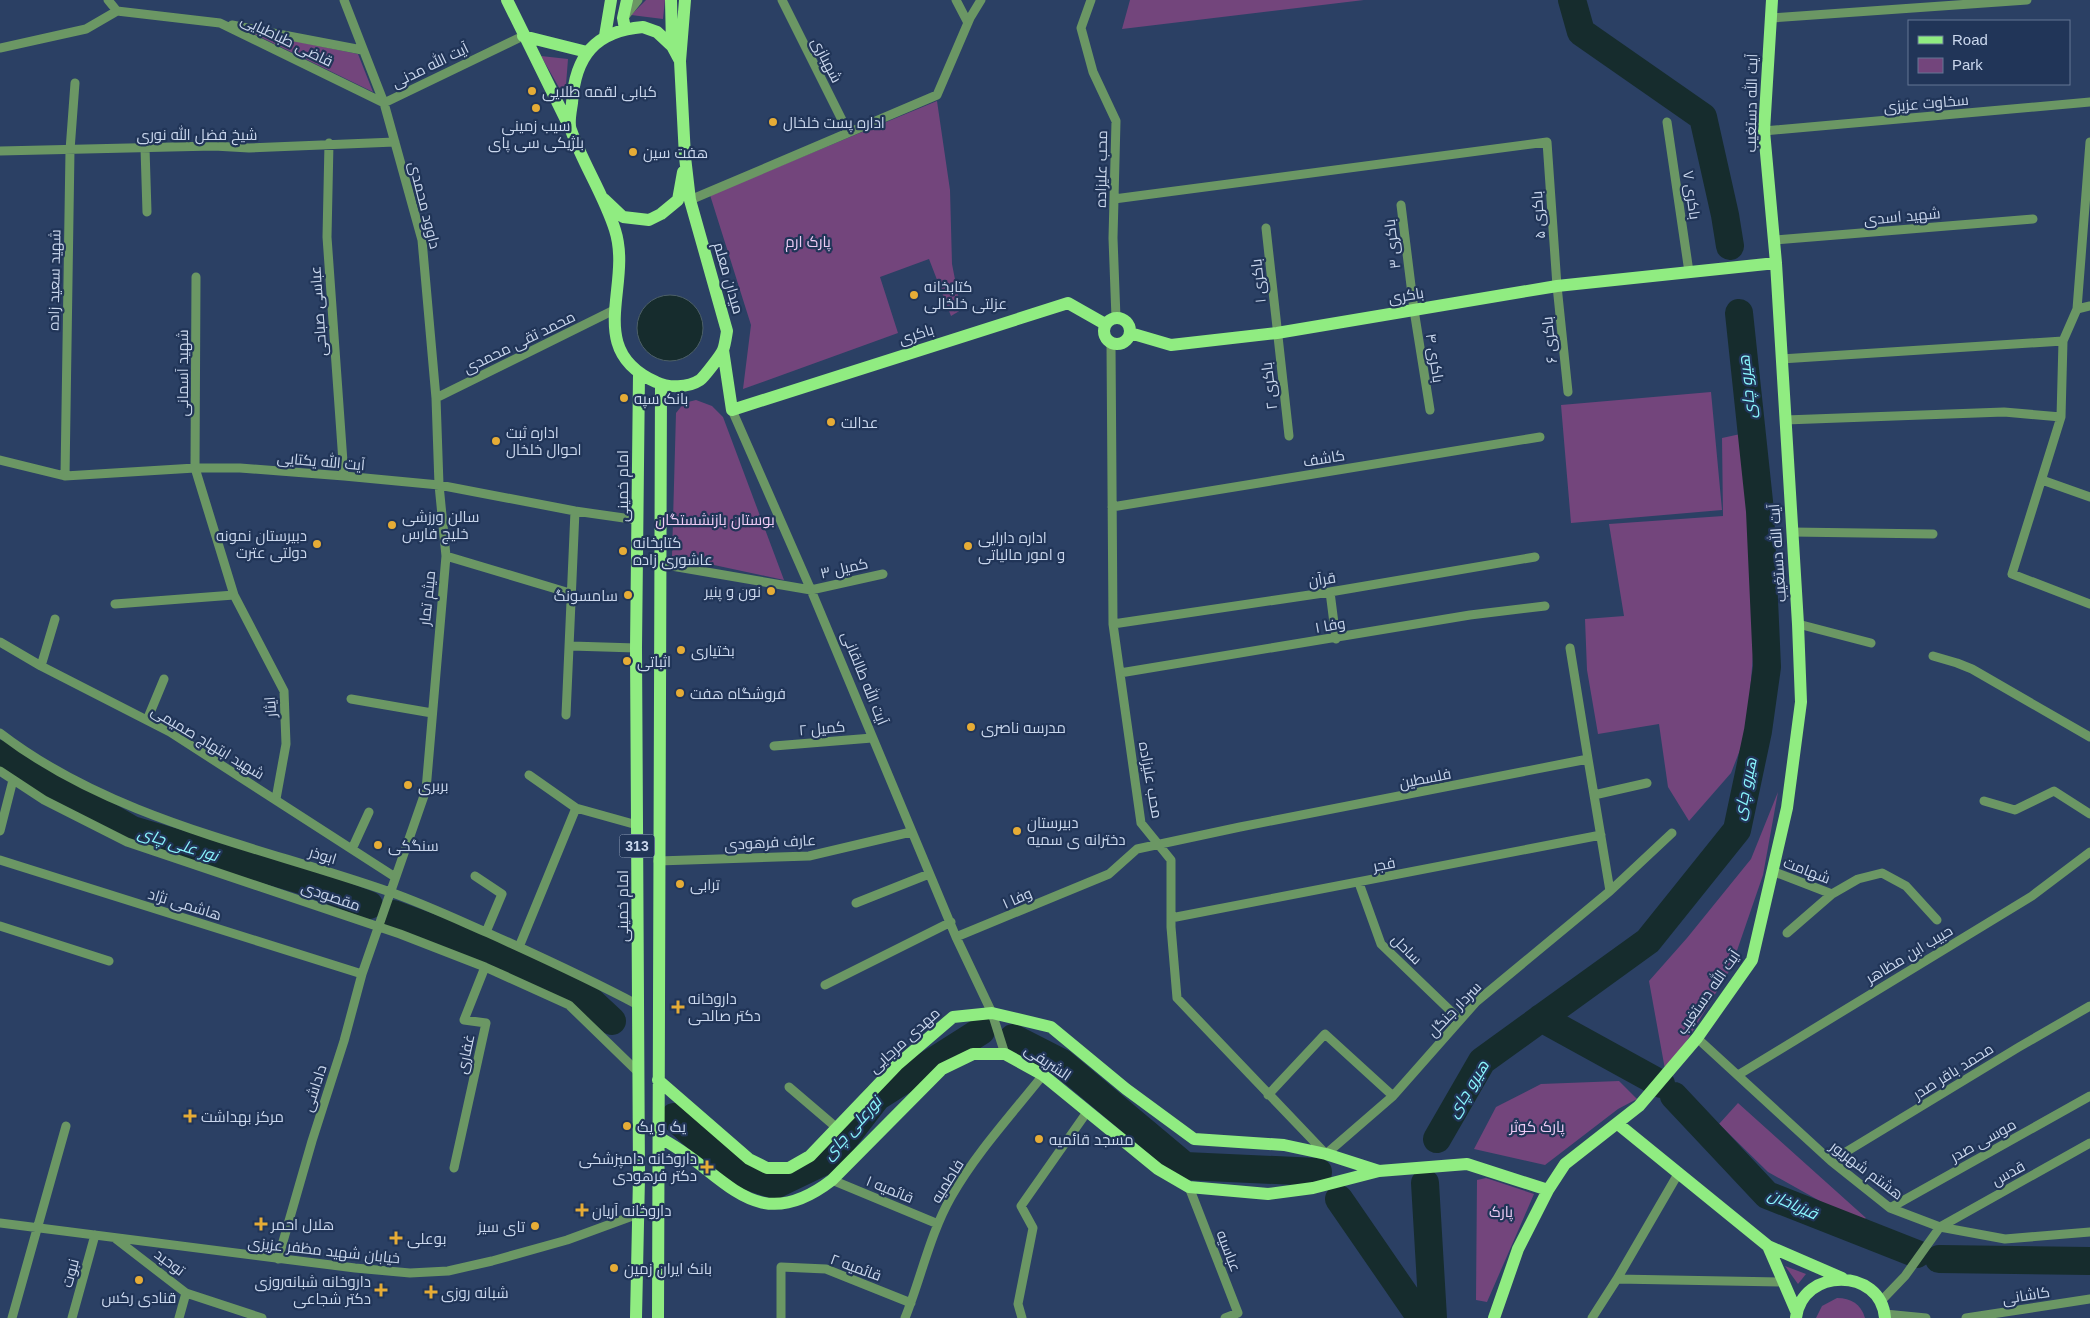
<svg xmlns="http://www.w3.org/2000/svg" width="2090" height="1318" viewBox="0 0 2090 1318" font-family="Helvetica,Cairo,sans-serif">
	<rect width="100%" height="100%" fill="#2b4064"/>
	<path fill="#73457c" d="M646 0H665L663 19 631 15Z
		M1130 0H1364L1122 29Z
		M250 32 358 54 373 92Z
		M541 56 568 59 565 98Z
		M937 101 950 190 952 264 961 310 951 316 929 259 880 277 898 333 743 389 751 325 710 195Z
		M1711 392 1722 510 1571 523 1561 405Z
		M696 400 712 406 723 417 784 580 672 556 676 413 684 403Z
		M1745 433 1756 616 1747 732 1731 773 1689 821 1668 787 1659 724 1598 734 1587 670 1585 619 1624 616 1609 524 1723 516 1722 438Z
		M1778 792 1763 875 1731 968 1666 1075 1649 981 1687 938 1751 859Z
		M1619 1081 1637 1099 1618 1109 1545 1165 1474 1149 1496 1107 1541 1084Z
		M1738 1103 1866 1218 1859 1223 1768 1172 1719 1124Z
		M1486 1178 1534 1194 1487 1302 1476 1300 1477 1180Z
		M1785 1266 1806 1274 1798 1284Z
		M1837 1298C1851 1298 1861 1304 1865 1318H1816L1822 1306Z"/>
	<path fill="#162c2d" stroke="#4c5f67" d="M637 328a33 33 0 1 1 66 0a33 33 0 1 1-66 0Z"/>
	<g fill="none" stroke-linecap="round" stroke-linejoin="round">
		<path stroke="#162c2d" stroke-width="28" d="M1572 0 1581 32 1703 117 1725 215 1730 246
			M0 754 132 830 308 882 369 905
			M393 914 455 937 583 994 612 1021
			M1541 1018 1661 1084
			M1013 1038 1062 1063 1185 1166 1318 1172
			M1674 1096 1767 1195 1917 1254
			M674 1117 735 1172 775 1185 829 1159 877 1097 981 1031
			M1437 1139 1482 1061 1648 941 1737 830 1758 731 1767 667 1760 511 1739 313
			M1425 1183 1433 1318
			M1339 1199 1421 1318
			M1939 1259 2090 1261"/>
		<path stroke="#6b9764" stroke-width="9" d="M108 0 117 11
			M782 0 848 132
			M956 0 968 23
			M1091 0 1081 28 1093 72 1116 121 1113 238 1116 318
			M626 15 638 0
			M1771 18 2027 0
			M232 25 362 50
			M0 48 86 29 117 11 220 23 384 103
			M384 103 523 36
			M1667 122 1689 272
			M1764 131 2090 102
			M2090 142 2077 309 2063 341 2061 417 2012 574 2090 604
			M329 143 327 237 344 476
			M145 148 147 212
			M0 151 214 146 249 148 395 142
			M1114 199 1547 142 1557 286 1568 392
			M690 200 937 95 970 18 981 0
			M1401 205 1414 310 1430 410
			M1266 228 1289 436
			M1774 240 2033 219
			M196 277 195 468 234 595 284 691 286 744 276 799
			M2077 309 2090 306
			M1111 344 1113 624 1141 823 1171 860V927L1177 998 1326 1154 1393 1096 1476 1002 1610 891 1672 833
			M1781 359 2063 341
			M436 398 614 310
			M732 410 811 590 956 937 992 1013 1005 1054
			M1785 420 2004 412 2061 417
			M0 460 65 476 195 468H240L344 476 439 485 575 511 638 520
			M65 476 70 150 75 83
			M2042 480 2090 497
			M1112 507 1540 437
			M1792 532 1933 534
			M446 556 573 594
			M660 564 811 590 883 574
			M1330 592 1336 639
			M115 604 234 595
			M1113 624 1330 592 1535 557
			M1798 624 1871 643
			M0 642 41 666 170 732 395 877
			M571 646 636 648
			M1570 648 1588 759
			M1933 656 1957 663 1972 669 2090 737
			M41 666 55 619
			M1120 673 1470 615 1545 606
			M351 699 432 713
			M566 715 575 511
			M147 720 164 679
			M0 733C113 820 259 846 390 892 424 904 456 919 488 933 539 956 589 979 638 1005
			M774 746 872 738
			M0 771 44 800 127 842 400 934 485 967 569 1005 638 1072
			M529 775 576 808 637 825
			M1594 795 1647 783
			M1984 801 2015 810 2054 791 2090 814
			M0 831 13 780
			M352 849 369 812
			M0 860 362 974
			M658 861 809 856 911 832
			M1772 871 1832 894 1787 933
			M475 876 502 894 486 932
			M1359 883 1381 944 1460 1020
			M1832 894 1858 879 1882 873 1906 886 1937 920
			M856 903 929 874
			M1171 918 1601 835
			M0 926 109 961
			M956 937 1109 874 1137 849 1240 827 1588 759 1610 891
			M519 947 576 808
			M825 985 951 922
			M1697 1038 1831 1161 1890 1208 1940 1227 2005 1239 2090 1232
			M1738 1075 2032 896 2090 852
			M789 1087 837 1128
			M1268 1095 1325 1034 1393 1096
			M1831 1161 2019 1047 2090 1006
			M454 1168 486 1023 464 1020 485 967
			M1678 1174 1617 1279 1784 1282
			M832 1180 938 1224
			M1189 1187 1238 1313 1225 1318
			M1890 1208 2090 1096
			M0 1223 355 1268 410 1273 448 1271 492 1261 567 1240 638 1214
			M116 1239 186 1293 179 1318
			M278 1259 312 1141 344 1041 362 974 426 790 446 556 439 485 436 398 422 240 384 103 344 0
			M186 1293 262 1318
			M1881 1301 1905 1276 1940 1227 2090 1143
			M1885 1314 1926 1318
			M12 1318 66 1126
			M72 1318 95 1235
			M781 1318V1267L826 1269 911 1303
			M905 1318C921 1278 930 1234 951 1197 976 1153 1012 1114 1043 1075
			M1022 1318 1018 1304 1033 1228 1021 1206 1087 1112
			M1592 1318 1617 1279
			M1966 1318 2090 1299"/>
		<path stroke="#90ec81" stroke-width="12" d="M507 0 570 128
			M671 0 672 46
			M643 27 657 32 672 46 680 61 685 157 690 200 727 331C726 337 725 345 723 350 721 355 704 377 700 380 688 388 668 388 656 382 583 349 633 286 615 230 604 195 583 164 571 130 568 123 571 111 572 103 575 56 595 31 643 27Z
			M625 29 623 18 627 0
			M523 36 587 52
			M605 36 611 0
			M680 61 685 0
			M604 199 623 217 649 220 661 214 678 200 683 172
			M1104 331a13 13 0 1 1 26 0a13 13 0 1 1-26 0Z
			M1130 333 1171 345 1277 333 1557 286 1776 263
			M723 350 732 410 1068 303 1105 324
			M658 1080 749 1159 767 1168H789L810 1156 897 1065 953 1017 992 1013 1051 1027 1126 1089 1194 1139 1284 1145 1326 1154 1379 1171
			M1618 1124 1768 1246 1842 1278
			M660 1138C724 1170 753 1241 832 1180L942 1069 973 1054H1005L1043 1075 1158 1169 1189 1187 1268 1194 1313 1188 1379 1171 1467 1164 1548 1190
			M1768 1246 1797 1313
			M636 1318 639 1177 636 648 639 374
			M658 1318 661 384
			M1494 1318 1518 1249 1548 1190 1565 1164 1639 1106 1697 1038 1752 960 1787 808 1801 702 1798 624 1776 263 1764 131 1772 0
			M1796 1318C1802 1267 1881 1267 1885 1318"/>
	</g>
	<g fill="#e6ac36" stroke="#213558" stroke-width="2">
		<circle cx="532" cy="91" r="5"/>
		<circle cx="536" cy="108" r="5"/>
		<circle cx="773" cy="122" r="5"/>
		<circle cx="633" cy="152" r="5"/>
		<circle cx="914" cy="295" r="5"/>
		<circle cx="624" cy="398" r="5"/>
		<circle cx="831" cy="422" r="5"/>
		<circle cx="496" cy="441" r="5"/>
		<circle cx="392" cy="525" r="5"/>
		<circle cx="317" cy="544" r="5"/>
		<circle cx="968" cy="546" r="5"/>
		<circle cx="623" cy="551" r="5"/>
		<circle cx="771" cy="591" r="5"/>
		<circle cx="628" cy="595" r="5"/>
		<circle cx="681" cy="650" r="5"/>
		<circle cx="627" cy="661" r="5"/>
		<circle cx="680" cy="693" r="5"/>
		<circle cx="971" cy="727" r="5"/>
		<circle cx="408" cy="785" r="5"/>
		<circle cx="1017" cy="831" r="5"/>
		<circle cx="378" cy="845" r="5"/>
		<circle cx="680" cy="884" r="5"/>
		<path d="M675.5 999.5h5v5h5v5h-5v5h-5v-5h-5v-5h5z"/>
		<path d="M187.5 1108.5h5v5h5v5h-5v5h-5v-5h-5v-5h5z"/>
		<circle cx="627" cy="1126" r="5"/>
		<circle cx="1039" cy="1139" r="5"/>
		<path d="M704.5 1159.5h5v5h5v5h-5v5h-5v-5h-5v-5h5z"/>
		<path d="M579.5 1202.5h5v5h5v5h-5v5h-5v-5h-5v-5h5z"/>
		<path d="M258.5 1216.5h5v5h5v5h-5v5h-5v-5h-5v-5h5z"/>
		<circle cx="535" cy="1226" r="5"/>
		<path d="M393.5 1230.5h5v5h5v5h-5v5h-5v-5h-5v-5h5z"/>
		<circle cx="614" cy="1268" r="5"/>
		<circle cx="139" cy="1280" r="5"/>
		<path d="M378.5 1282.5h5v5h5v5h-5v5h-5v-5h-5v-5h5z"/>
		<path d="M428.5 1284.5h5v5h5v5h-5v5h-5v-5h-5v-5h5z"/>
	</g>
	<g text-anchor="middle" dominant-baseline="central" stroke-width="4.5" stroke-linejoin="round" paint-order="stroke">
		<rect fill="#213558" stroke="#97a6c0" stroke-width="1" x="619.5" y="834.5" width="35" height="23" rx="4"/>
		<g font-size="14" font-weight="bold" fill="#cad7ed">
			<text x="637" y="846">313</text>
		</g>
		<g font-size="15" fill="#cad7ed" stroke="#213558">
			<text transform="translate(287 40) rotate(26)">قاضی طباطبایی</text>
			<text transform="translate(827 60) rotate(63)">شهبازی</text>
			<text transform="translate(430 65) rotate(-26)">آیت الله مدنی</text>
			<text transform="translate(1751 103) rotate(-89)">آیت الله دستغیب</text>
			<text transform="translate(1926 103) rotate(-5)">سخاوت عزیزی</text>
			<text x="197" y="134">شیخ فضل الله نوری</text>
			<text transform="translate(1101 169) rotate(-89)">محب علیزاده</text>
			<text transform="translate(1692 195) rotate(82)">باکری ۷</text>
			<text transform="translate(425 205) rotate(76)">داوود محمدی</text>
			<text transform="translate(1538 215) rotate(-94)">باکری ۵</text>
			<text transform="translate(1902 216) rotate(-5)">شهید اسدی</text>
			<text transform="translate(1392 244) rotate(-97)">باکری ۳</text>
			<text transform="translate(729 278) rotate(74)">میدان معلم</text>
			<text transform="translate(54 280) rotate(-89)">شهید سعید زاده</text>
			<text transform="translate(1258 281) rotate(-96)">باکری ۱</text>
			<text transform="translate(1406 295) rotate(-9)">باکری</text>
			<text transform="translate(318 311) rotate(-94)">عباسی صباحی</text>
			<text transform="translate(916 334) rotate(-18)">باکری</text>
			<text transform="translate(1549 340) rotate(-96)">باکری ۶</text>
			<text transform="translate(519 342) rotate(-26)">محمد تقی محمدی</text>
			<text transform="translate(1435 358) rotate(81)">باکری ۴</text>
			<text transform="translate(182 373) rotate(-90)">شهید آسمانی</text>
			<text transform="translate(1269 386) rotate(-97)">باکری ۲</text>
			<text transform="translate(1324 458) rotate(-9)">کاشف</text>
			<text transform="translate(321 461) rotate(5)">آیت الله یکتایی</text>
			<text transform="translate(622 486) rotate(-90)">امام خمینی</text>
			<text transform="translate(1777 553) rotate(-94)">آیت الله دستغیب</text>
			<text transform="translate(844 568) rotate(-13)">کمیل ۳</text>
			<text transform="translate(1322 579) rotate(-9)">قرآن</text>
			<text transform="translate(427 598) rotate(-84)">میثم تمار</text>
			<text transform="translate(1330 625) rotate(-10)">وفا ۱</text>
			<text transform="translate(865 678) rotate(68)">آیت الله طالقانی</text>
			<text transform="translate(270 707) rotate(-94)">ایثار</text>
			<text transform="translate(822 728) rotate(-5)">کمیل ۲</text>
			<text transform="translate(208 742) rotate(31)">شهید ابتهاج صمیمی</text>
			<text transform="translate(1425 778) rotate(-11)">فلسطین</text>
			<text transform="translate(1151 780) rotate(80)">محب علیزاده</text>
			<text transform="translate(770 842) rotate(-3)">عارف فرهودی</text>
			<text transform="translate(323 855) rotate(17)">ابوذر</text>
			<text transform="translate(1384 864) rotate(-11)">فجر</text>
			<text transform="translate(1807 870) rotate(21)">شهامت</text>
			<text transform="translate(331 896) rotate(19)">مقصودی</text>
			<text transform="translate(1017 898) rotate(-24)">وفا ۱</text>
			<text transform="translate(185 904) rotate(17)">هاشمی نژاد</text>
			<text transform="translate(622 906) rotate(-90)">امام خمینی</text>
			<text transform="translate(1407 949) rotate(45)">ساحل</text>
			<text transform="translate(1909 954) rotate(-31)">حبیب ابن مظاهر</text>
			<text transform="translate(1708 992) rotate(-55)">آیت الله دستغیب</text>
			<text transform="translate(1454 1009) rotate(-46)">سردار جنگل</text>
			<text transform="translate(904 1040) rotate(-42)">مهدی مرجایی</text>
			<text transform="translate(465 1054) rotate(-78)">غفاری</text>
			<text transform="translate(1048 1062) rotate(34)">الشریفی</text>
			<text transform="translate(1953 1071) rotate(-32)">محمد باقر صدر</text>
			<text transform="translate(314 1088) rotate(-72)">داداشی</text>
			<text transform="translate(1983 1140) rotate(-29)">موسی صدر</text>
			<text transform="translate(1867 1170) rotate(37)">هشتم شهریور</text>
			<text transform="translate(2008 1173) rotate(-29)">قدس</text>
			<text transform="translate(947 1181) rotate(-58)">فاطمیه</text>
			<text transform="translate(890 1189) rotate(22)">قائمیه ۱</text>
			<text transform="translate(324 1250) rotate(6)">خیابان شهید مظفر عزیزی</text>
			<text transform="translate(1229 1251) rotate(69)">عباسیه</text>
			<text transform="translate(170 1262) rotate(37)">توحید</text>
			<text transform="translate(856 1267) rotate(20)">قائمیه ۲</text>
			<text transform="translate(70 1273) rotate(-75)">نبوت</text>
			<text transform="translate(2026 1295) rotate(-9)">کاشانی</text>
		</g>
		<g font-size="15" fill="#cad7ed" stroke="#213558" text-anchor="start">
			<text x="542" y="91">کبابی لقمه طلایی</text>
			<text x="783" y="122">اداره پست خلخال</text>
			<text x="536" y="125" text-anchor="middle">سیب زمینی<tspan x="536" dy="17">بلژیکی سی پای</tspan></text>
			<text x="643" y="152">هفت سین</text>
			<text x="924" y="286">کتابخانه<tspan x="924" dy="17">عزلتی خلخالی</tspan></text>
			<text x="634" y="398">بانک سپه</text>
			<text x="841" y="422">عدالت</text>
			<text x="506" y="432">اداره ثبت<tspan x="506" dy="17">احوال خلخال</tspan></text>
			<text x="402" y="516">سالن ورزشی<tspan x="402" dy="17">خلیج فارس</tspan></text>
			<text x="307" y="535" text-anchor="end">دبیرستان نمونه<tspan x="307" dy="17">دولتی عترت</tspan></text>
			<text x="978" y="537">اداره دارایی<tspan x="978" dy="17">و امور مالیاتی</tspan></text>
			<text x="633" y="542">کتابخانه<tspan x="633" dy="17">عاشوری زاده</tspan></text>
			<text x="761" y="591" text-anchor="end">نون و پنیر</text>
			<text x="618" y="595" text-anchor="end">سامسونگ</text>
			<text x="691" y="650">بختیاری</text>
			<text x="637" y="661">اثباتی</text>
			<text x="690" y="693">فروشگاه هفت</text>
			<text x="981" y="727">مدرسه ناصری</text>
			<text x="418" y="785">بربری</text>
			<text x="1027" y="822">دبیرستان<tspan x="1027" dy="17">دخترانه ی سمیه</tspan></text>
			<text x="388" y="845">سنگکی</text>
			<text x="690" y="884">ترابی</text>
			<text x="688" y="998">داروخانه<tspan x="688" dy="17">دکتر صالحی</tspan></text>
			<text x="201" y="1116">مرکز بهداشت</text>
			<text x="637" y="1126">یک و یک</text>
			<text x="1049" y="1139">مسجد قائمیه</text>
			<text x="697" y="1158" text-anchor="end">داروخانه دامپزشکی<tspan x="697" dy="17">دکتر فرهودی</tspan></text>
			<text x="592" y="1210">داروخانه آریان</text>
			<text x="271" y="1224">هلال احمر</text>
			<text x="525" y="1226" text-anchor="end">تای سیز</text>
			<text x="407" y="1238">بوعلی</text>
			<text x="624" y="1268">بانک ایران زمین</text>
			<text x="371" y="1281" text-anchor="end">داروخانه شبانه‌روزی<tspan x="371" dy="17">دکتر شجاعی</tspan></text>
			<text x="441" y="1292">شبانه روزی</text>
			<text x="139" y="1297" text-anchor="middle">قنادی رکس</text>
		</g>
		<g font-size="15" fill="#eeccf5" stroke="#213558">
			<text x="808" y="241">پارک ارم</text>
			<text x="715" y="519">بوستان بازنشستگان</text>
			<text x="1537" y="1126">پارک کوثر</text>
			<text x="1501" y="1211">پارک</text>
		</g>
		<g font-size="16" font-style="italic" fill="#8bf7fe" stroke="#213558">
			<text transform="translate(1747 387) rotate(-96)">هیرو چای</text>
			<text transform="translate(1745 789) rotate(-78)">هیرو چای</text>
			<text transform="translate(178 844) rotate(17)">نور علی چای</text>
			<text transform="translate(1468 1089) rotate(-58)">هیرو چای</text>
			<text transform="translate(852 1128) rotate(-48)">نورعلی چای</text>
			<text transform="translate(1793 1204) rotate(24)">قیزباخان</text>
		</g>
	</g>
	<rect x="1908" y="20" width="162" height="65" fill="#213558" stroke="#657694"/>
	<rect x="1918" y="36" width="25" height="8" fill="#90ec81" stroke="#657694"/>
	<text x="1952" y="45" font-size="15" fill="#cad7ed">Road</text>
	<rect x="1918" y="58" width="25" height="15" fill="#73457c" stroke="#657694"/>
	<text x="1952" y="70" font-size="15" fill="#cad7ed">Park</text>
</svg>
